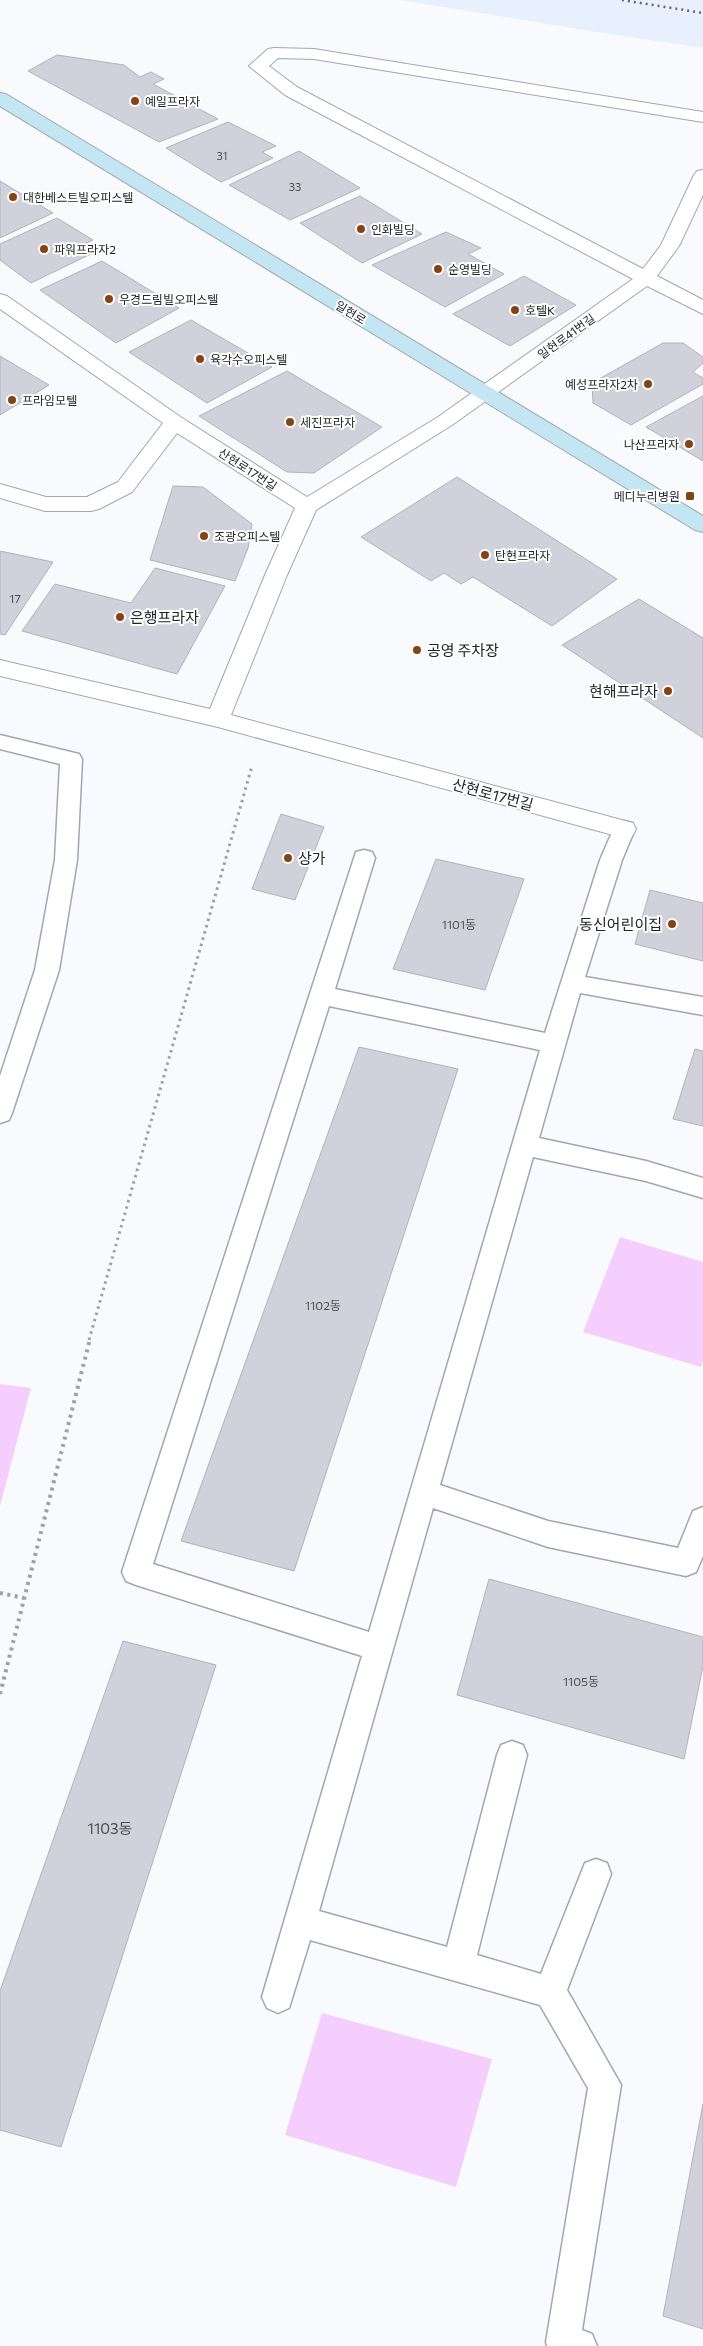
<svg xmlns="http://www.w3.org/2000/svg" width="703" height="2346" viewBox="0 0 703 2346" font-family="Commissioner,'Noto Sans KR',sans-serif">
	<rect width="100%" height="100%" fill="#f8fafe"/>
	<path fill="#e8f0fd" d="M401 0H703V48L578 29Z"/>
	<path fill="#f4cffe" d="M620 1237 703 1262V1361L701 1367 583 1332Z
		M0 1384 31 1388 0 1506Z
		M322 2013 492 2059 456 2187 285 2135Z"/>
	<path fill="#d1d1db" stroke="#b2b1bc" d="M57 55 124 65 140 77 151 72 164 79 153 84 218 119 159 142 28 71Z
		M228 122 276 146 262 152 273 158 221 182 166 148Z
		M299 151 360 188 290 220 229 185Z
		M0 181 53 213 0 238Z
		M360 196 422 234 362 263 300 223Z
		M57 218 93 240 82 245 93 253 31 283 0 260V244Z
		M446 232 481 248 468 254 504 274 445 307 372 265Z
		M102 261 179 308 116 343 40 290Z
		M524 276 576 305 510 346 453 314Z
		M191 320 272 367 207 403 129 352Z
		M663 343H683L703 357V363L693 372 703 378V384L631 425 593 403 592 383Z
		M0 356 49 385 0 415Z
		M287 371 382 427 314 473 287 472 199 416Z
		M703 396V461L646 427Z
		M457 477 617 579 552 626 473 577 461 584 444 573 431 581 361 537Z
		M173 486 203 487 252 524 248 548 235 581 150 560Z
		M0 551 53 562 5 635 0 634Z
		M155 568 225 586 177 674 22 631 55 584 131 603Z
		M639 599 703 638V738L562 645Z
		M281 814 324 827 295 900 252 889Z
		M436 859 524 879 485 990 393 969Z
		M650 890 703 903V961L635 944Z
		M359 1047 458 1069 294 1571 181 1541Z
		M695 1049 703 1051V1126L673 1119Z
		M489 1579 703 1637V1666L684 1759 457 1695Z
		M123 1641 216 1665 61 2147 0 2130V1991Z
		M703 2104V2329L663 2316Z"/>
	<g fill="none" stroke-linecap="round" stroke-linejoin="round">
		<defs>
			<path id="service" d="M0 735 79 754 82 759 77 860 59 970 12 1113 9 1120 0 1123V1076L35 970 55 860 60 764 0 749Z
				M624 821 632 823 635 829 622 860 585 977 703 997V1015L580 993 539 1138 646 1161 703 1178V1198L646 1181 533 1157 440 1485 548 1521 678 1548 693 1511 703 1507V1556L696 1572 686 1576 548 1547 433 1508 319 1911 447 1947 497 1755 501 1745 512 1741 523 1745 527 1755 477 1955 541 1974 585 1863 596 1859 607 1863 611 1874 567 1990 621 2085 582 2330 592 2334 597 2346H547L546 2342 588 2088 540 2005 310 1940 289 2008 278 2013 267 2008 262 1997 362 1656 136 1585 126 1581 122 1572 356 852 364 850 372 852 375 858 335 989 545 1033 600 860 616 823ZM329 1006 540 1050 369 1632 153 1564Z"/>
			<path id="minor" d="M274 48 314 49 703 112V122L314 59 278 58 269 66 297 87 643 269 661 245 694 175 697 171 703 170V195L679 246 657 276 703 300V314L647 286 452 425 316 510 287 575 231 715 633 823 636 829 633 835 624 838 218 727 0 676V660L210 709 265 575 295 508 177 433 132 492 99 509 91 511H45L0 498V484L46 497H87L118 482 163 423 0 309V294L7 296 182 418 307 497 438 417 633 279 285 95 249 66 268 49Z"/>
			<path id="secondary" d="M0 93 6 94 703 516V532L695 530 0 106Z"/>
		</defs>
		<use href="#service" stroke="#a1a7b0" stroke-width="3"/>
		<use href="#minor" stroke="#a1a7b0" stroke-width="2"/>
		<use href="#secondary" stroke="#a1a7b0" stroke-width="2"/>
		<path stroke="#9ea0a3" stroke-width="3" stroke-dasharray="2.5 4" stroke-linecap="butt" d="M89 1340 252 766"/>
		<path stroke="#9ea0a3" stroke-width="4" stroke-dasharray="3 4.5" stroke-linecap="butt" d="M0 1593 24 1598
			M0 1694 90 1339"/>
		<use href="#service" fill="#fff" fill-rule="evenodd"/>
		<use href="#minor" fill="#fff" fill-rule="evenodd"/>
		<use href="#secondary" fill="#c3e6f2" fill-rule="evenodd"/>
		<path stroke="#65676a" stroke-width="2.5" stroke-dasharray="2 4" stroke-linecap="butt" d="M622 0 703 13"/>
	</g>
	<g fill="#854212" stroke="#fff" stroke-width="2">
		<circle cx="135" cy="101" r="5"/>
		<circle cx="13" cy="197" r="5"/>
		<circle cx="361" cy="229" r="5"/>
		<circle cx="44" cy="249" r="5"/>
		<circle cx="438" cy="269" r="5"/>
		<circle cx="109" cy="299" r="5"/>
		<circle cx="515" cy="310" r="5"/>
		<circle cx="200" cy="359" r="5"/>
		<circle cx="648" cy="384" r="5"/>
		<circle cx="12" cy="400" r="5"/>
		<circle cx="290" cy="422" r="5"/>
		<circle cx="689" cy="444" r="5"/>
		<rect x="685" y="491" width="10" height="10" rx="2.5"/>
		<circle cx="204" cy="536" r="5"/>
		<circle cx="485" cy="555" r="5"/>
		<circle cx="120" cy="617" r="5"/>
		<circle cx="417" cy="650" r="5"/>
		<circle cx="668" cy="691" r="5"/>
		<circle cx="288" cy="858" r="5"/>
		<circle cx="672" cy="924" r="5"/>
	</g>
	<g text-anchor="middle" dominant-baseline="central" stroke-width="4" stroke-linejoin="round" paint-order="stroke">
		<g font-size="11" fill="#4d4e53">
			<text x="222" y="155">31</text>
			<text x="295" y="186">33</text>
		</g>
		<g font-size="12" fill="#212326" stroke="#fff" text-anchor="start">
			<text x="145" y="101">예일프라자</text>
			<text x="23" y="197">대한베스트빌오피스텔</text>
			<text x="371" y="229">인화빌딩</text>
			<text x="54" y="249">파워프라자2</text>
			<text x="448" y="269">순영빌딩</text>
			<text x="119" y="299">우경드림빌오피스텔</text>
			<text x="525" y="310">호텔K</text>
			<text x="210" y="359">육각수오피스텔</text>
			<text x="638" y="384" text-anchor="end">예성프라자2차</text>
			<text x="22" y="400">프라임모텔</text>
			<text x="300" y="422">세진프라자</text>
			<text x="679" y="444" text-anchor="end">나산프라자</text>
			<text x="680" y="496" text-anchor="end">메디누리병원</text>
			<text x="214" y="536">조광오피스텔</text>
			<text x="495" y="555">탄현프라자</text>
		</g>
		<g font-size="12" fill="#212326" stroke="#fff">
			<text transform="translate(351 312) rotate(31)">일현로</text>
			<text transform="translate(566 336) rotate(-36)">일현로41번길</text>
			<text transform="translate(248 469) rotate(33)">산현로17번길</text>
		</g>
		<g font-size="12" fill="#4d4e53">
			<text x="15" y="598">17</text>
			<text x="459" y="924">1101동</text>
			<text x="323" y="1305">1102동</text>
			<text x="581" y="1681">1105동</text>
		</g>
		<g font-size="15" fill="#212326" stroke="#fff" text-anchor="start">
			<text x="130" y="617">은행프라자</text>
			<text x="427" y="650">공영 주차장</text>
			<text x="658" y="691" text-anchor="end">현해프라자</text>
			<text x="298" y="858">상가</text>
			<text x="662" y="924" text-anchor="end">동신어린이집</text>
		</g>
		<g font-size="15" fill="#212326" stroke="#fff">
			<text transform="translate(493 794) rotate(15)">산현로17번길</text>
		</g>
		<g font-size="15" fill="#4d4e53">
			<text x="110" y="1828">1103동</text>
		</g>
	</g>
</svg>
